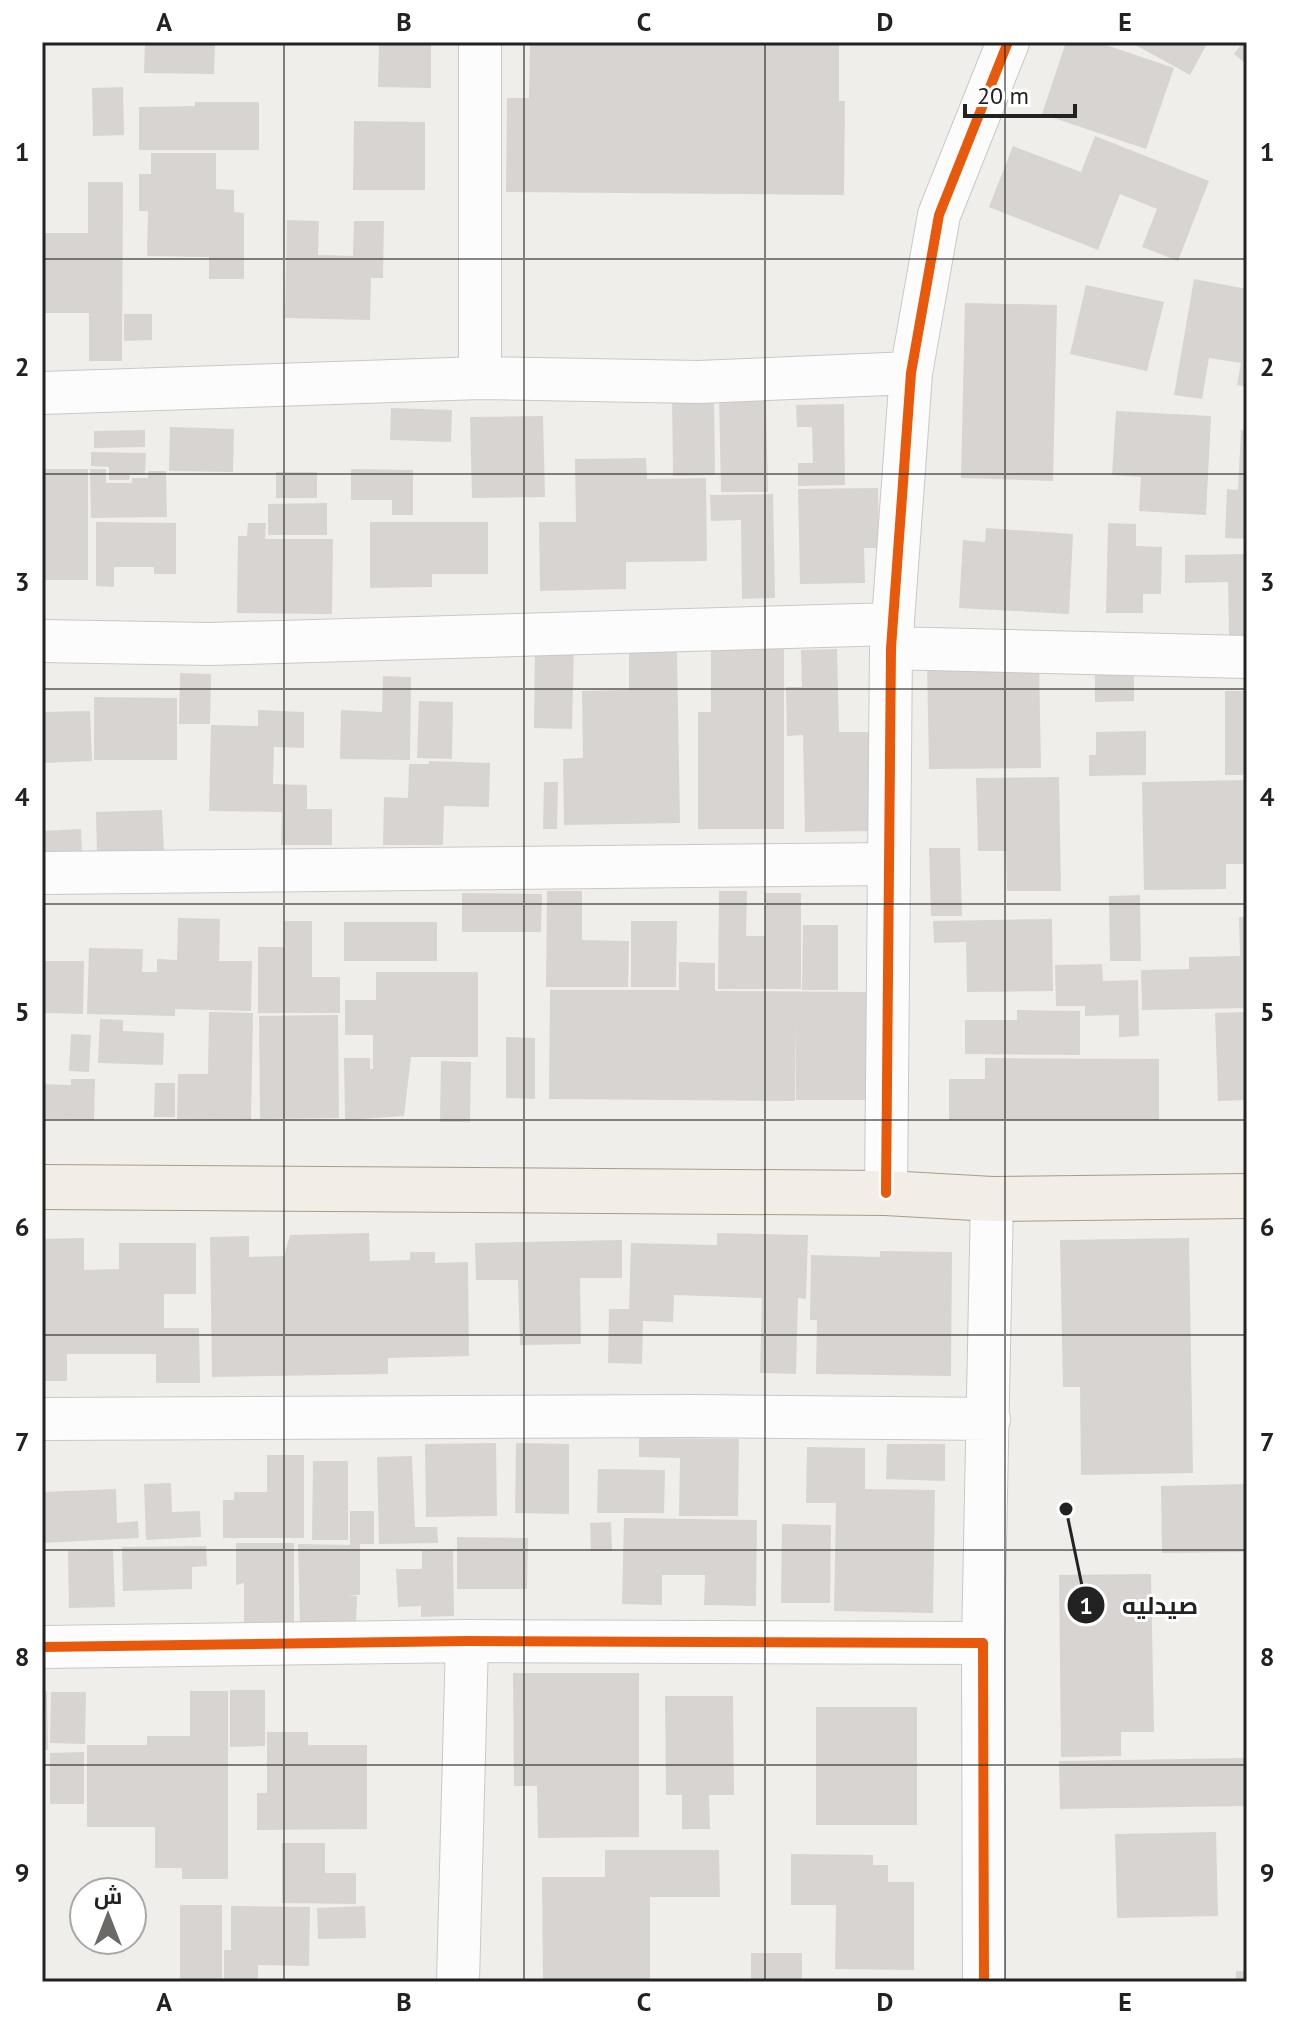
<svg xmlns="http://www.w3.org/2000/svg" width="1289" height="2024" viewBox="0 0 1289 2024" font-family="'PT Sans',Cairo,sans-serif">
	<rect width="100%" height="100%" fill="#f0eeeb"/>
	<path fill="#d7d4d2" d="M145 42H215L214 74 144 73Z
		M379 42H431V88L378 87Z
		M530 42H839V101H845L844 195 506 192 507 98H529Z
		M1066 42H1097L1174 68 1146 149 1042 114Z
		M1130 42H1208L1190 75Z
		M1243 42H1247V65L1234 54Z
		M123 87 124 135 93 136 92 88Z
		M195 102H259V150H139V107L195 106Z
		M354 121 425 122V190H353Z
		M1095 136 1209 181 1178 261 1142 247 1157 209 1120 194 1098 250 989 207 1013 146 1081 172Z
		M151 153H216V189L234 190V212L244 213V279H209V257L147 256 148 211H139V174H151Z
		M88 182H123L122 361H89V313H42V233H88Z
		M287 220 319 221 318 255 353 256 354 221H384L383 278H371L370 320 285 318Z
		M1194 279 1247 289V387L1237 385 1241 363 1209 358 1202 399 1174 395Z
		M1086 285 1164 302 1147 371 1070 354Z
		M965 303 1057 305 1053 481 961 478Z
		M124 314H152V340L124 341Z
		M672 393H714L715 475 673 476Z
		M766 394 768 492H721L719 395Z
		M844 404 845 485 798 486V463H813L812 427H797L796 405Z
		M391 408 452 410 451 442 390 440Z
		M1116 411 1211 416 1206 515 1139 511 1141 477 1112 475Z
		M543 416 545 497 472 498 470 417Z
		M170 427 234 429 233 472 169 471Z
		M145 430V447L94 448V431Z
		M1241 430 1247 431V539L1225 538 1227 489 1238 490Z
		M91 452 146 453 145 475H130L129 480H109V467L91 466Z
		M646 458 647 479 706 478 707 561 626 562V589L540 591 539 522H576L575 459Z
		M42 469H88V580H42Z
		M90 469H106V483H132V478H148V471H166L167 517 91 518Z
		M351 469 413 470V515H392V500H351Z
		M276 472H317V498H276Z
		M878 488 879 548H864L865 583 800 584 798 489Z
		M773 494 775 598 742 599 741 520 711 521 710 495Z
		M327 503V535H268V504Z
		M96 522 176 523V574H154V567H114V587L96 586Z
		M370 522H488V574H432V587L370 588Z
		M248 523H266L265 539H333L332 614 237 613 238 536H247Z
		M1108 523 1136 524V546L1162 547 1161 594H1143V613H1106Z
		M986 528 1073 534 1069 614 959 608 963 540 985 542Z
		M1247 554V635H1229L1228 582 1185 583V555Z
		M535 645 574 646 572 729 534 728Z
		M711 645H784V829H698V712H711Z
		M837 649 839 732H871L873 831 805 832 803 735 787 736 786 687H802L801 650Z
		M629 652H677L680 823 564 825 563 759 583 758 582 691 629 690Z
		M1039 659 1041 768 929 769 927 661Z
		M1095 667H1134V701L1095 702Z
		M180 673 211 674 210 724H179Z
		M383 676 411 677 410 760 340 759 341 710 382 712Z
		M1225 691H1247V775H1225Z
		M94 697 177 698V760H94Z
		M419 701 453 702 452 759 417 758Z
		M258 710 304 712V748L274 747 273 784 307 785V809H332V845H281L282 812 209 811 211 725 258 726Z
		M90 711 92 761 42 763V712Z
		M1146 731V775L1089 776V755H1096V732Z
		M429 761 490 763 489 807 444 806 443 845H383L384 797 408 798 409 764H429Z
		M1059 777 1061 891H1007L1006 851H978L976 778Z
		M1247 780V864H1226V889L1144 890 1142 782Z
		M544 782H558L557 829H543Z
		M162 810 164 853 97 856 96 812Z
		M81 829 82 853 42 854V831Z
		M929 848H960L962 916H931Z
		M547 891H582V940L629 941 628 987H546Z
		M719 891H747L746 936H765V893H801V989H718Z
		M462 893 542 894 541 932H462Z
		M1140 895 1141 961H1110L1109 896Z
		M1239 917H1247V1008L1142 1010 1141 970 1189 969V957L1240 956Z
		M178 918 220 919 219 961H252L251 1011 175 1009V1016L87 1014 89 948 143 949 142 972H157V959L177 960Z
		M1052 919 1053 991 967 992 966 942 934 943 933 921Z
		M284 921H312V977H340V1013H258V947H284Z
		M631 921H677L676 987H631Z
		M344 922H437V961H344Z
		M803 925H838V990H802Z
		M42 961H84L83 1014 42 1013Z
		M679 962 715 963V991L868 992V1100H796V1019L795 1101 549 1099 550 990H679Z
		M1102 964 1103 981 1138 980 1139 1036 1119 1037V1015L1085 1016V1006H1056L1055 965Z
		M376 972H478V1057H411L404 1116 345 1120 344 1058H370V1069H373V1035H345V1000H376Z
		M1017 1010 1080 1011V1055L965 1054V1020H1017Z
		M209 1012 253 1013 251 1120 177 1119 178 1074H208Z
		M1247 1012V1100L1218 1101 1215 1013Z
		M338 1015 339 1118 260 1119 259 1016Z
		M100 1019 123 1020V1031L164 1033 163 1065 98 1063Z
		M71 1034 91 1035 89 1072 69 1071Z
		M506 1037 535 1038V1099L506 1098Z
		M985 1058 1159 1059V1120H949V1079H985Z
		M441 1061 471 1062 470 1122H440Z
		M71 1079H95L94 1120 42 1119V1084L71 1085Z
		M155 1083H175V1117H154Z
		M369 1233 370 1261 410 1260V1252H435V1263L468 1262 469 1356 388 1358V1374L212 1377 210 1237 249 1236V1257L284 1256 290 1235Z
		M717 1233 808 1235 806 1299 798 1298 796 1374 760 1373 762 1298 674 1295 673 1322 643 1321 642 1364 608 1363 609 1309H629L631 1243 717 1245Z
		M84 1238V1270L119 1269V1243H196V1294H164V1328H199L200 1383H156V1354H67V1381H42V1239Z
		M1189 1238 1193 1473 1081 1475 1080 1387H1063L1060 1240Z
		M622 1240V1278H580L581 1344 520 1345 518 1280H476L475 1243Z
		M880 1251 952 1252 951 1376 816 1374 817 1320H810L811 1255 880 1257Z
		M639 1438 739 1439 738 1516H679L680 1458 639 1457Z
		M496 1443 497 1516 426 1517 425 1444Z
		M516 1443 569 1444V1514L515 1513Z
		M887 1444H945V1481L886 1479Z
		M807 1447 865 1448V1489L935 1490 933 1613 834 1611 836 1503H806Z
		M267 1455H304V1538H223V1500H234V1492H267Z
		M412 1456 415 1527H437L438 1543 379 1544 377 1457Z
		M313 1461H348V1540H312Z
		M598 1469 665 1470 664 1513H597Z
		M171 1483 172 1512 200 1511 201 1537 146 1540 144 1484Z
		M1247 1484V1552L1162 1553 1161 1486Z
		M116 1489 117 1523 138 1521 139 1538 42 1543V1492Z
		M350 1511H374V1544H360V1595H347L357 1596 356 1628 300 1627 298 1544 350 1545Z
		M624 1518 757 1520 756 1606 704 1605 705 1575H662V1605L622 1604Z
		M611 1522 612 1551H591L590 1523Z
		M782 1524 831 1525 830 1603H781Z
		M457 1537 528 1538 527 1589H457Z
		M236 1543H294V1627H244V1583L236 1585Z
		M206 1546 207 1566 192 1567V1589L123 1591 122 1547Z
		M113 1549 115 1607 69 1608 68 1551Z
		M453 1550 454 1616 421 1617V1606L398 1607 396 1569H422V1551Z
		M1151 1574 1154 1732H1121V1756L1061 1757 1059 1575Z
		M513 1673H639V1837L538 1838 537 1786H514Z
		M230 1690H265V1746L230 1747Z
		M42 1691H47L48 1750H42Z
		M190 1691H228V1879H182V1868H155V1827H87V1745H147V1736H190Z
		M51 1692H86L85 1744 50 1743Z
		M665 1696H733L734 1795H709L710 1829H682V1795H666Z
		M816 1707H917V1825H816Z
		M267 1732H308V1745H367V1829L257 1830V1793H267Z
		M84 1752V1804H50V1753Z
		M1247 1758V1806L1060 1809 1059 1761Z
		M1216 1832 1218 1916 1117 1918 1115 1834Z
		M282 1843H325V1873H356V1904L282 1903Z
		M605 1850H719L720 1897H650V1982H543L542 1877H605Z
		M791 1854 873 1855V1865H888V1882H914V1970L835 1969 836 1905H791Z
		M180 1905H222V1982H180Z
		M231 1906 310 1907 309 1966 258 1965V1982H224V1950H231Z
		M365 1906 366 1938 318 1939 317 1908Z
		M751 1953H802V1982H751Z
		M1236 1971H1247V1982H1236Z
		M90 1979H164V1982H90Z"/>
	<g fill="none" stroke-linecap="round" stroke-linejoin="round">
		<defs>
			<path id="minor" d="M480 42V378
				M42 393 480 378 699 382 911 373
				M42 641 209 644 893 624
				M891 648 1247 657
				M42 873 889 864
				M886 1193 891 648 911 373 939 215 1008 42
				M42 1419 693 1416 989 1419
				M983 1643 992 1199
				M42 1647 467 1641 983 1643 984 1982
				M458 1982 467 1641"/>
			<path id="primary" d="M42 1187 886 1193 992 1199 1247 1196"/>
		</defs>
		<use href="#minor" stroke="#c9c8c7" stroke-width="44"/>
		<use href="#primary" stroke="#a79c86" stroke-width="46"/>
		<use href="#minor" stroke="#fdfcfc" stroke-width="42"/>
		<use href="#primary" stroke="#f3ede7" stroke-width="44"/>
		<defs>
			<path id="cycleway" d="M886 1193 891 648 911 373 939 215 1008 42
				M42 1647 467 1641 983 1643 984 1982"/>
		</defs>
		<use href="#cycleway" stroke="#fff" stroke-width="15"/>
		<use href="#cycleway" stroke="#e8590c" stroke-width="10"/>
	</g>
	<path fill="none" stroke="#222" stroke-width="2" stroke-opacity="0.55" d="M284 42V1982M524 42V1982M765 42V1982M1005 42V1982M42 259H1247M42 474H1247M42 689H1247M42 904H1247M42 1120H1247M42 1335H1247M42 1550H1247M42 1765H1247"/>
	<path fill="none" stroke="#222" stroke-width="3" d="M1066 1509L1086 1605"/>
	<g fill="#222" stroke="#fff" stroke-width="3">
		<circle cx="1066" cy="1509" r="8"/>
		<circle cx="1086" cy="1605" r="20"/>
	</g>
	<g font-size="24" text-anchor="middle" font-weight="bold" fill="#fff">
		<text x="1086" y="1614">1</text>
	</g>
	<g font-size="24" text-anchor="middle" font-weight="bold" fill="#222" stroke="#fff" stroke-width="6" stroke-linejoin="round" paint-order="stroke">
		<text x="1160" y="1614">صيدليه</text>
	</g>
	<rect width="1289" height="2024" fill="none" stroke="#ffffff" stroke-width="88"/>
	<g transform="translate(108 1916)"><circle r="38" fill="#ffffff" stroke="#a7a7a7" stroke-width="2"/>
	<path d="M0-6L14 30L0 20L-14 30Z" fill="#6a6968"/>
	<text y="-12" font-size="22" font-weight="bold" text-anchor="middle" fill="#222222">ش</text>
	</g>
	<path d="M965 104v12h110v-12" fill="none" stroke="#222222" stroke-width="4"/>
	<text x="977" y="104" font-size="24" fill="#222222" stroke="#ffffff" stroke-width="6" paint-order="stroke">20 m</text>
	<rect x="44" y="44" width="1201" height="1936" fill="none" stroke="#222" stroke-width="3"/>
	<g font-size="26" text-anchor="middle" font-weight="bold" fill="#222">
		<text x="164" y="31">A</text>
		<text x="404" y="31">B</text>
		<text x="644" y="31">C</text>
		<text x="885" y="31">D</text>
		<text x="1125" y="31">E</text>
		<text x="22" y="161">1</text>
		<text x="1267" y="161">1</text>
		<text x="22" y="376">2</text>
		<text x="1267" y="376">2</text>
		<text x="22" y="591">3</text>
		<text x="1267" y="591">3</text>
		<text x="22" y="806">4</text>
		<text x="1267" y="806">4</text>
		<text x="22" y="1021">5</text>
		<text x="1267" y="1021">5</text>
		<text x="22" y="1236">6</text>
		<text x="1267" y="1236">6</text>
		<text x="22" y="1451">7</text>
		<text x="1267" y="1451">7</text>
		<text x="22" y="1666">8</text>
		<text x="1267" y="1666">8</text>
		<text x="22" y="1882">9</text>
		<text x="1267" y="1882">9</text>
		<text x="164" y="2011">A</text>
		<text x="404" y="2011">B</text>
		<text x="644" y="2011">C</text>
		<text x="885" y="2011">D</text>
		<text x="1125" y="2011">E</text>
	</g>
</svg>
